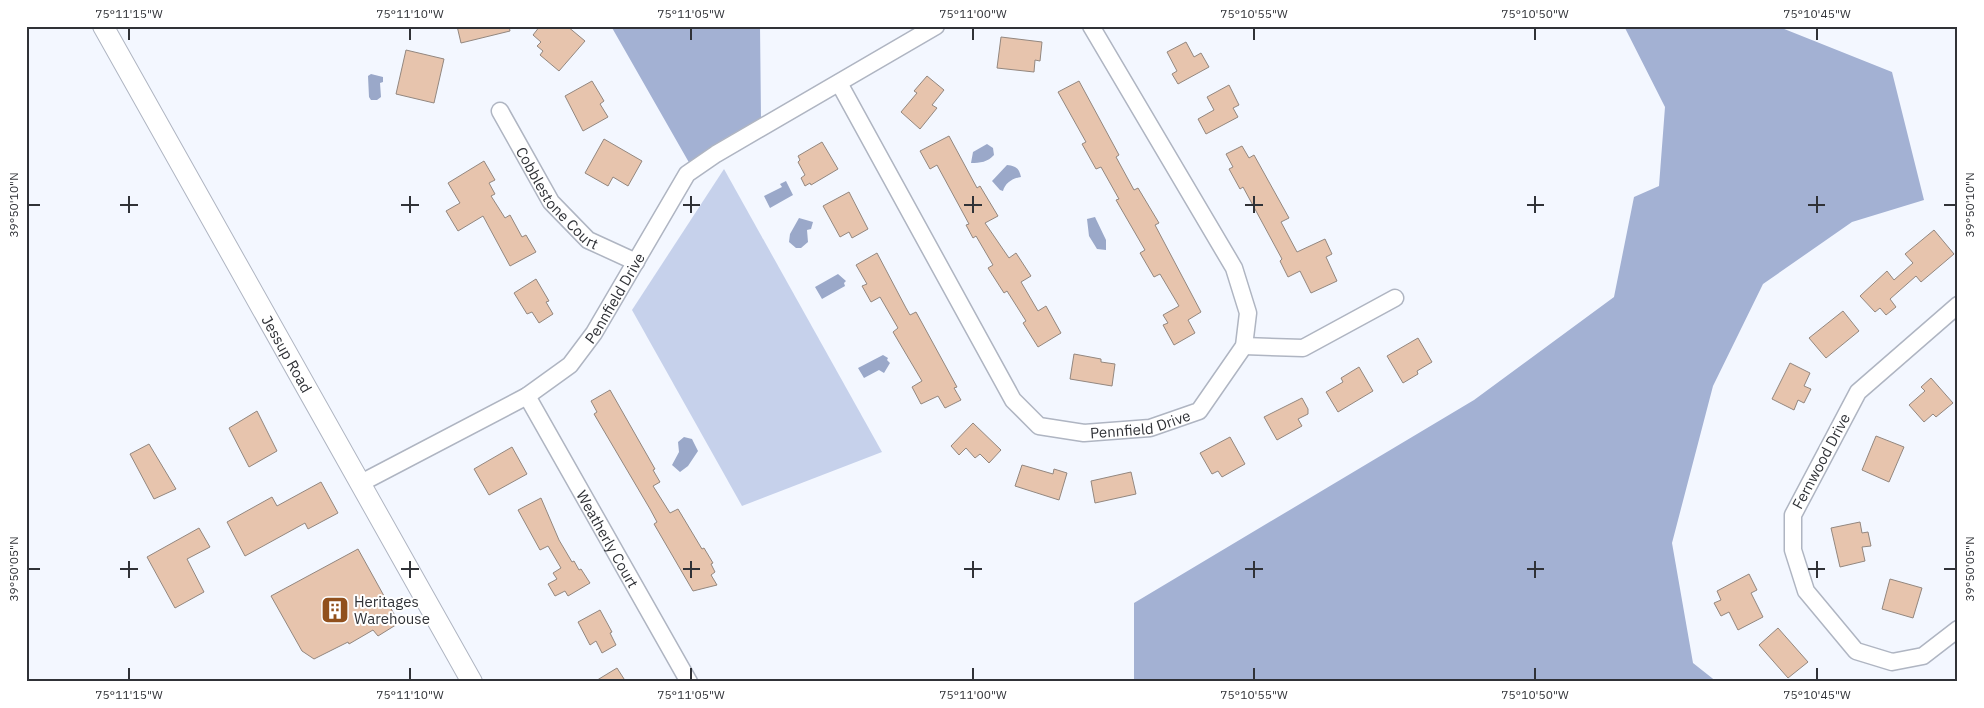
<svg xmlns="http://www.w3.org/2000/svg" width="1984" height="708" viewBox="0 0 1984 708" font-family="'IBM Plex Sans',sans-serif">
	<rect width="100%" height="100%" fill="#f3f7ff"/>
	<path fill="#c6d1eb" d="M724 169 882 452 742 506 632 310Z"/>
	<path fill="#a3b1d3" d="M611 26H760L761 118 722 140 691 166Z
		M1624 26H1777L1892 72 1924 200 1852 222 1763 284 1713 386 1672 543 1693 663 1717 682H1134V603L1474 400 1614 297 1634 197 1659 186 1665 107Z"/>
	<path fill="#9aa8c9" d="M371 74 383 77V82L380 83 381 97 377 100H371L369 97 368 76Z
		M987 144 993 148 994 155C988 162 980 163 971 163L973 152Z
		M1007 165C1016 166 1019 168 1021 177 1013 178 1005 183 1003 191L1000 190 992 181Z
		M786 181 793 195 770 208 764 196 782 187 780 184Z
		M1095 217 1106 240V250L1097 249 1089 236 1087 219Z
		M799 218 813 222 811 229 807 230 808 242 801 248H796L789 242 790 234Z
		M838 274 846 281 844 283 845 286 822 299 815 287Z
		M883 355 888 358 887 360 890 363 884 373 879 370 864 378 858 368Z
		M684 437 692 439 698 451 688 466 680 472 672 465 679 452 678 442Z"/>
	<path fill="#e7c4ad" stroke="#93877f" d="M457 26H509L510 31 461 43Z
		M540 26H567L585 41 559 71 540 55 543 51 537 46 541 42 533 35Z
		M1001 37 1042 42 1040 61 1035 60 1034 72 997 68Z
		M1186 42 1194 57 1201 53 1209 67 1178 84 1172 74 1177 71 1167 52Z
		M406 50 444 59 434 103 396 94Z
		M927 76 944 90 932 105 937 108 920 129 901 112 917 93 914 91Z
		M592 81 604 101 600 104 608 117 583 131 565 96Z
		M1079 81 1119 155 1116 157 1134 190 1138 188 1159 223 1155 225 1201 312 1188 320 1195 333 1174 345 1163 325 1168 323 1163 315 1179 306 1160 274 1154 277 1140 253 1145 250 1116 200 1119 199 1101 167 1096 169 1082 144 1086 142 1058 92Z
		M1229 85 1239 105 1233 108 1238 117 1206 134 1198 119 1214 110 1207 97Z
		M949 136 977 188 980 186 998 216 985 223 1009 258 1016 253 1031 276 1021 282 1038 311 1046 306 1061 333 1038 347 1023 323 1026 321 1007 291 1004 293 988 268 993 265 976 236 973 238 966 225 969 224 937 165 930 169 920 151Z
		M604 139 642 161 628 186 613 177 608 186 585 173Z
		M822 142 838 169 811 185 810 183 805 186 801 178 805 175 798 162 800 160 798 156Z
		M1242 146 1249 158 1254 155 1289 218 1281 222 1297 252 1325 239 1332 254 1326 257 1337 281 1311 293 1300 271 1288 277 1280 261 1282 259 1243 187 1240 189 1229 169 1233 167 1226 154Z
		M484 161 495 180 489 183 495 194 491 196 505 218 510 215 522 237 526 235 536 252 510 266 483 216 458 231 446 211 460 203 448 183Z
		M849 192 868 229 852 238 849 232 840 237 823 206Z
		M1934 230 1954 254 1921 282 1916 276 1890 299 1896 307 1886 315 1880 308 1875 312 1860 296 1887 271 1894 280 1913 263 1905 254Z
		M877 253 906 308 910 315 916 312 957 387 954 388 961 400 945 408 938 396 921 404 912 387 922 381 893 332 898 328 880 297 871 302 862 286 867 284 856 265Z
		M536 279 549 301 546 302 553 314 539 323 532 312 527 314 514 293Z
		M1843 311 1859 331 1826 358 1809 338Z
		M1418 338 1432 362 1417 371 1418 374 1403 383 1387 356Z
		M1074 354 1101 359V362L1115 364 1112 386 1070 379Z
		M1790 363 1810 373 1804 386 1811 389 1804 403 1798 400 1794 410 1772 399Z
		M1359 367 1373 391 1338 412 1326 392 1343 382 1341 378Z
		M1931 378 1953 403 1936 417 1933 414 1924 422 1909 405 1925 391 1921 387Z
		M610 390 655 469 653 470 660 482 653 486 670 513 678 509 702 549 704 548 713 563 711 564 715 572 711 575 717 585 693 591 654 524 657 522 650 509 594 414 597 412 591 401Z
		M1302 398 1308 409V414L1298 419 1302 426 1277 440 1264 417Z
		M257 411 277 451 249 467 229 428Z
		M973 423 1001 450 989 463 980 454 975 458 966 448 959 455 951 446Z
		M1876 436 1904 447 1889 482 1862 470Z
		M1230 437 1245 464 1222 477 1218 471 1212 474 1200 453Z
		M149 444 176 489 154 499 130 454Z
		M512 447 527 474 489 495 474 469Z
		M1022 465 1053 474 1054 469 1067 473 1059 500 1015 486Z
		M1131 472 1136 494 1095 503 1091 481Z
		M321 482 338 513 308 529 305 523 245 556 227 522 272 497 277 506Z
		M541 498 559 540 572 562 574 561 579 570 581 569 590 583 568 596 565 591 555 596 548 584 557 579 553 573 561 568 548 546 540 550 518 510Z
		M1860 522 1862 533 1868 532 1871 546 1862 547 1865 561 1840 567 1831 528Z
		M199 528 210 547 187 559 204 592 175 608 147 557Z
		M358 549 399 623 378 636 373 630 349 644 348 642 314 659 302 651 271 596Z
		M1749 574 1757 590 1751 593 1763 617 1738 630 1729 612 1721 616 1714 603 1721 600 1717 591Z
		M1890 579 1922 588 1913 618 1882 609Z
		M600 610 612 632 610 633 616 645 602 653 596 641 590 645 578 622Z
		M1778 628 1808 662 1788 678 1759 645Z
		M617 668 626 682H594Z"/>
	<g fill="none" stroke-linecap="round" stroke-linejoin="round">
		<defs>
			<g id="minor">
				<path id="s1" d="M839 83 1013 400 1039 426 1084 433 1150 428 1199 411 1244 346 1248 313 1234 268 1091 26"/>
				<path id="s2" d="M500 111 551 202 588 240 636 262"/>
				<path d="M1958 305 1858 392 1793 515V550L1806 591 1856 651 1892 662 1923 656 1958 629"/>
				<path d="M1244 346 1303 348 1395 298"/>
				<path id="s3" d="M527 396 689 682"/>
				<path id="s4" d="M361 483 527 396 570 365 594 333 687 174 716 154 936 26"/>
			</g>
			<g id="tertiary">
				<path id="s5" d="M103 26 472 682"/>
			</g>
		</defs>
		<use href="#minor" stroke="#afb5c2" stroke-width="19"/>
		<use href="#tertiary" stroke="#afb5c2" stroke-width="22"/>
		<use href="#minor" stroke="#fff" stroke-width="16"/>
		<use href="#tertiary" stroke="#fff" stroke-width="20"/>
	</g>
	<path fill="none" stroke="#303237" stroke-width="2" d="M129 28V40M410 28V40M691 28V40M973 28V40M1254 28V40M1535 28V40M1817 28V40M129 196V213M410 196V213M691 196V213M973 196V213M1254 196V213M1535 196V213M1817 196V213M28 205H40M120 205H138M401 205H419M683 205H700M964 205H982M1245 205H1263M1527 205H1544M1808 205H1825M1944 205H1956M129 561V578M410 561V578M691 561V578M973 561V578M1254 561V578M1535 561V578M1817 561V578M28 569H40M120 569H138M401 569H419M683 569H700M964 569H982M1245 569H1263M1527 569H1544M1808 569H1825M1944 569H1956M129 668V680M410 668V680M691 668V680M973 668V680M1254 668V680M1535 668V680M1817 668V680"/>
	<defs>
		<symbol id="building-square" viewBox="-11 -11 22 22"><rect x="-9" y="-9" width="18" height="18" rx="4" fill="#91501c" stroke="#fff"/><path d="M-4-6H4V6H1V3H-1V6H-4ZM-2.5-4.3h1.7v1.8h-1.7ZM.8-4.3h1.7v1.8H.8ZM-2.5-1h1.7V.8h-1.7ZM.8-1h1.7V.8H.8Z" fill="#fff"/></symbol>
	</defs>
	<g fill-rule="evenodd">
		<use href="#building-square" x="319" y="594" width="32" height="32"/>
	</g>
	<g text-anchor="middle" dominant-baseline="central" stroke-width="4" stroke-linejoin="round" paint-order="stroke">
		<g font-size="15" fill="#303237" stroke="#fff">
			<text stroke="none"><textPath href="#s2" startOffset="105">Cobblestone Court</textPath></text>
			<text stroke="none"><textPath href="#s4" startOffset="321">Pennfield Drive</textPath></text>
			<text stroke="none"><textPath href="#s5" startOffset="376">Jessup Road</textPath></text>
			<text stroke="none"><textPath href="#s1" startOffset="501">Pennfield Drive</textPath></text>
			<text transform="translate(1821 461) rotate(-62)">Fernwood Drive</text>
			<text stroke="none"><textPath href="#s3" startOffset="164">Weatherly Court</textPath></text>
		</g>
		<g font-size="15" fill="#303237" stroke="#fff" text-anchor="start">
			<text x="354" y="601">Heritages<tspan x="354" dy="17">Warehouse</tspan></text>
		</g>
	</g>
	<rect width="1984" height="708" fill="none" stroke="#ffffff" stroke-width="55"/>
	<rect x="28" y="28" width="1928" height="652" fill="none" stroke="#303237" stroke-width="2"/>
	<g font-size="12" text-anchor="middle" fill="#303237">
		<text x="129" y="18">75°11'15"W</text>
		<text x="410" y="18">75°11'10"W</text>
		<text x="691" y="18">75°11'05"W</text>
		<text x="973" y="18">75°11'00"W</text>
		<text x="1254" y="18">75°10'55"W</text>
		<text x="1535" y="18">75°10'50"W</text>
		<text x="1817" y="18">75°10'45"W</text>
		<text transform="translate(14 205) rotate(-90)" y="4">39°50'10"N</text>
		<text transform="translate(1970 205) rotate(-90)" y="4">39°50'10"N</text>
		<text transform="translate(14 569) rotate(-90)" y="4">39°50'05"N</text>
		<text transform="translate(1970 569) rotate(-90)" y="4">39°50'05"N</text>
		<text x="129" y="699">75°11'15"W</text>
		<text x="410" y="699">75°11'10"W</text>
		<text x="691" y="699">75°11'05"W</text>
		<text x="973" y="699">75°11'00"W</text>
		<text x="1254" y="699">75°10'55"W</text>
		<text x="1535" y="699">75°10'50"W</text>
		<text x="1817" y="699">75°10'45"W</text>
	</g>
</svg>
